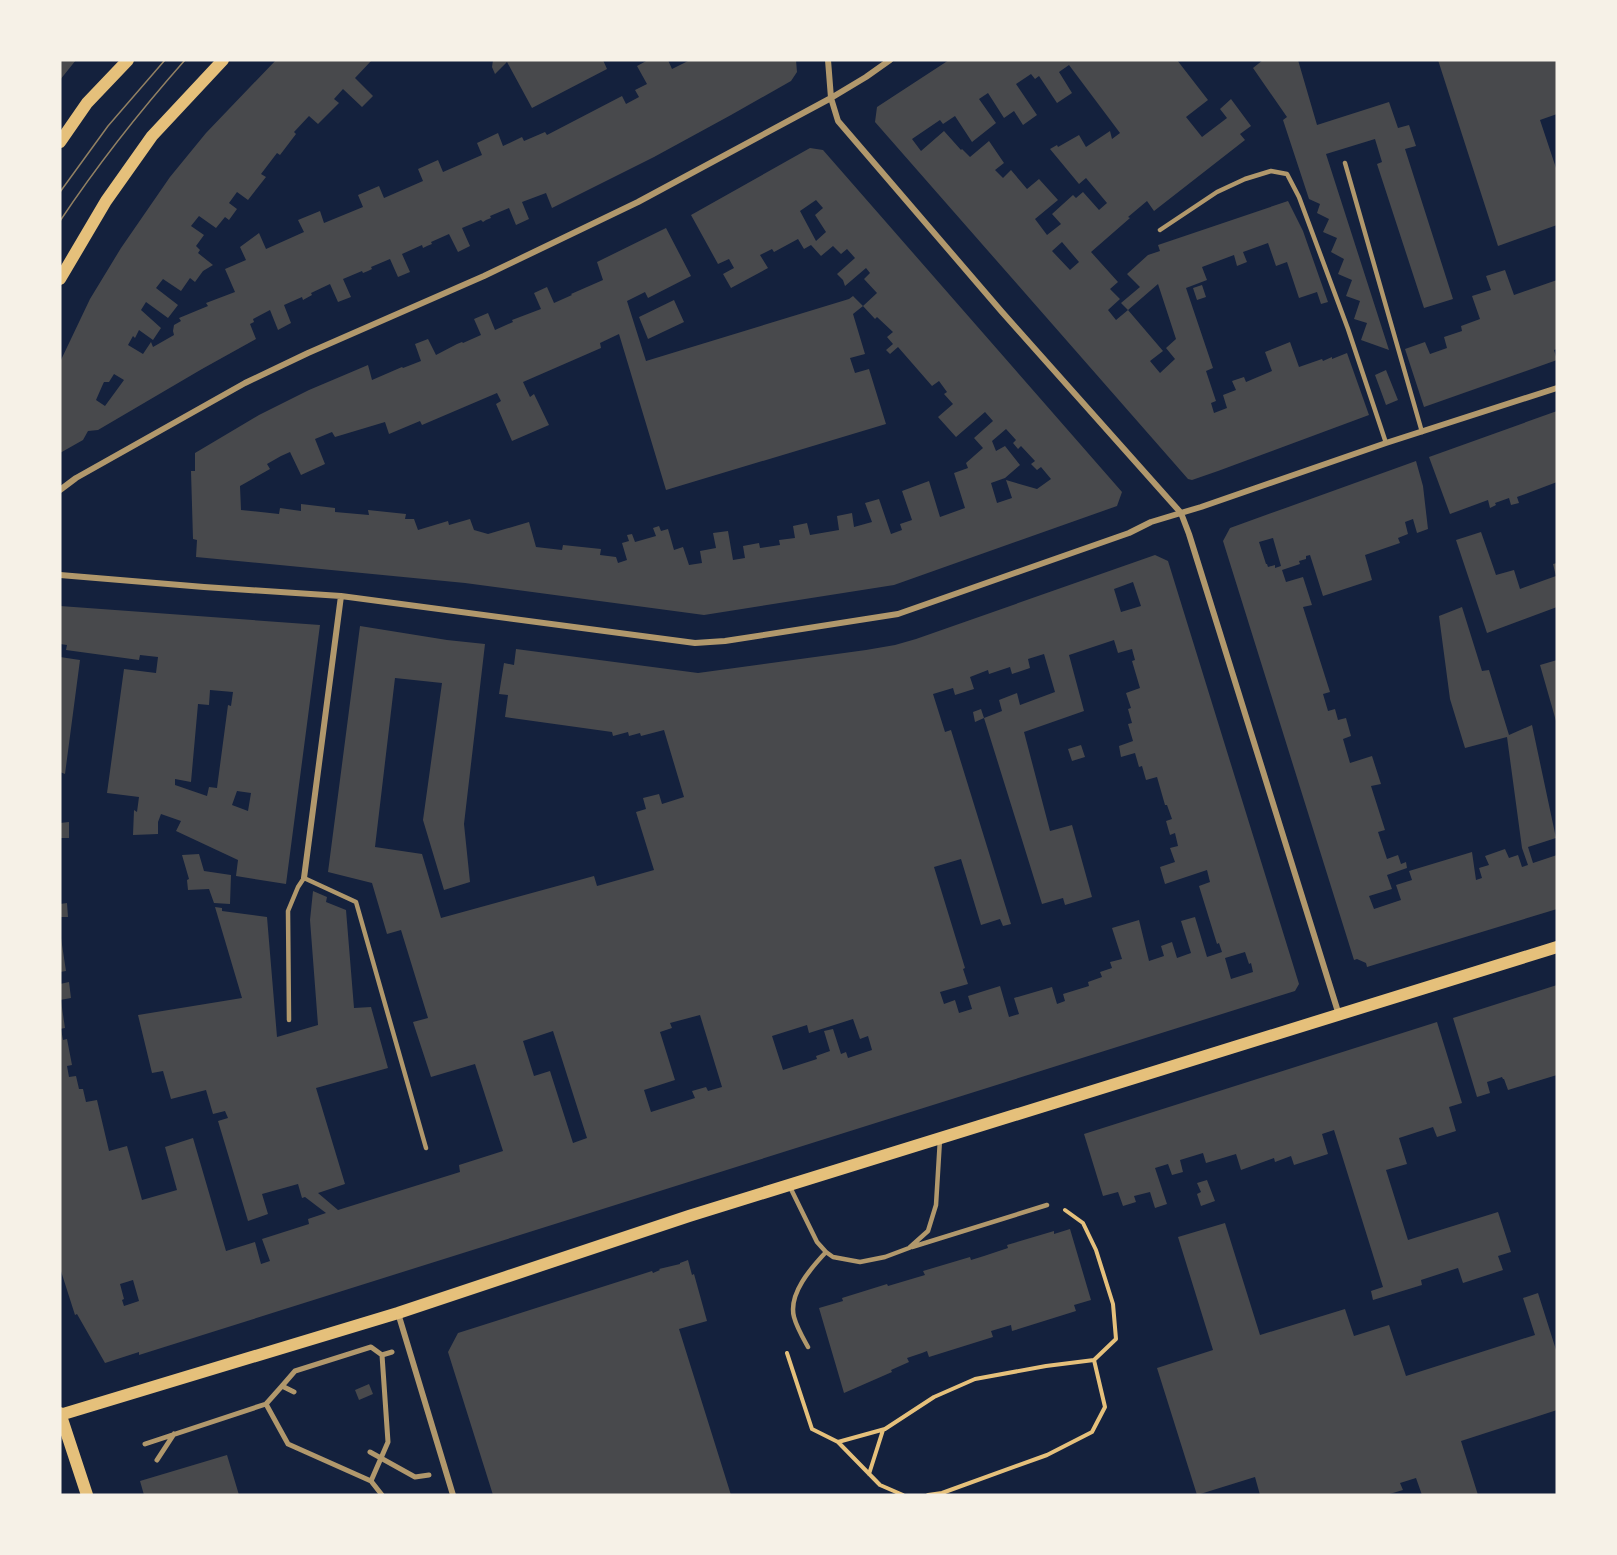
<svg xmlns="http://www.w3.org/2000/svg" width="1617" height="1555" viewBox="0 0 1617 1555" font-family="'Source Serif 4',serif">
	<rect width="100%" height="100%" fill="#14213d"/>
	<path fill="#48494c" fill-rule="evenodd" d="M60 60H76L60 80Z
		M276 60H372L355 78 373 96 362 107 343 89 334 99 339 103 318 124 309 116 294 132 296 134 280 155 277 153 261 174 266 177 248 200 237 192 229 203 237 209 229 220 225 217 216 228 199 216 191 226 204 235 196 246 200 250 198 253 213 265 203 271 195 282 190 278 181 291 163 279 156 288 178 305 168 318 146 302 141 310 161 328 153 340 139 330 135 338 133 336 128 345 143 354 151 342 153 347 174 335 173 331 174 325 181 321 179 318 208 306 206 303 235 292 225 269 246 260 240 247 259 233 266 249 304 232 298 220 320 211 324 223 363 207 358 195 379 186 384 198 423 181 418 169 438 160 443 172 482 155 477 143 498 133 503 146 522 137 524 141 545 132 547 135 622 96 626 104 639 97 635 90 647 84 637 66 648 60H668L672 69 690 60H796L797 72 791 81 731 115 654 157 552 208 546 193 522 202 529 219 516 225 509 208 490 216 491 218 486 220 483 222 481 220 462 228 470 246 458 252 449 234 431 242 432 244 427 246 423 248 422 245 402 254 410 272 398 277 390 259 371 267 372 269 368 271 363 273 362 271 343 279 351 297 338 302 330 284 311 293 312 295 303 300 302 297 284 305 291 323 278 330 270 310 253 319 254 322 250 324 256 339 202 369 98 430 88 431 83 440 60 453V362L90 299 121 248 170 177 206 133ZM114 374 124 380 105 406 96 400 103 384 104 382H109Z
		M493 60H603L607 69 532 108 507 62 495 74 492 67Z
		M949 60H1177L1208 100 1186 117 1202 137 1227 118 1220 109 1231 99 1251 126 1240 134 1245 140 1154 211 1147 201 1128 217 1130 218 1091 252 1118 282 1110 289 1120 299 1108 310 1116 320 1128 310 1121 303 1140 287 1127 274 1148 255 1160 251 1158 245 1288 201 1303 231 1328 302 1321 304 1317 292 1299 298 1287 262 1276 266 1268 243 1243 252 1247 262 1237 266 1234 255 1202 267 1207 280 1186 288 1213 368 1206 371 1216 401 1211 403 1214 413 1227 408 1223 395 1236 390 1232 381 1244 377 1246 382 1272 371 1265 352 1290 342 1299 367 1322 359 1323 361 1332 357V359L1347 353 1369 415 1218 471 1192 480 1188 479 875 122 877 107ZM1069 65 1120 133 1112 139 1110 131 1086 147 1079 135 1058 147 1057 145 1050 149 1079 184 1086 178 1107 203 1099 210 1083 192 1076 198 1073 195 1052 214 1061 224 1047 235 1035 219 1058 200 1039 179 1027 189 1011 170 1003 178 995 170 1004 163 989 141 970 157 962 149 961 150 944 131 921 151 912 139 940 120 943 124 955 116 972 142 996 123 979 99 988 93 1004 118 1014 111 1023 125 1037 115 1016 84 1031 74 1035 79 1039 76 1057 103 1072 93 1059 72ZM1062 242 1079 262 1070 270 1052 251ZM1158 284 1176 339 1166 348 1175 359 1160 373 1150 361 1163 351 1128 310Z
		M1263 60H1298L1317 125 1389 102 1398 128 1409 125 1416 146 1405 149 1453 299 1424 308 1377 164 1382 162 1375 139 1326 154 1389 350 1361 340 1367 323 1354 319 1360 301 1346 296 1352 280 1338 274 1344 259 1331 252 1337 238 1323 232 1329 219 1317 213 1320 204 1309 199 1283 120 1287 117 1253 68Z
		M1438 60H1557V114L1540 120 1557 171V225L1498 246Z
		M810 148 823 150 1122 492 1117 506 894 585 704 615 465 583 196 557 197 540 193 539 191 471H195V453L259 415 309 390 368 365 372 380 402 367 403 368 421 361 415 344 428 339 436 355 457 344 462 342 463 343 481 335 474 319 488 313 495 330 513 322 512 320 541 309 534 293 547 287 554 303 572 295 571 294 603 280 597 262 666 228 691 276 648 298 645 292 627 301 646 361 849 299 853 296 863 306 853 314 865 354 850 358 855 373 869 369 886 424 666 490 619 334 600 343 601 348 523 382 530 397 534 394 549 425 512 441 496 404 501 401 497 393 422 425 420 421 389 434 385 422 335 437 332 432 315 439 325 464 301 475 290 452 281 456 267 464 270 469 240 486 241 510 279 514 280 508 301 511V504L335 508V512L369 515 368 510 406 514 405 519H414L418 530 448 521 449 525 470 519 474 530 488 534 529 522 536 547 562 550 563 545 601 549 600 555 616 557 618 563 627 560 622 543 629 541 627 535 632 534 635 542 656 536 653 528 659 526 661 531 668 529 674 550 683 547 689 565 702 563 700 551 716 548 713 533 728 531 733 560 745 558 743 546 759 543 760 548 780 545 779 540 795 538 793 526 807 523 810 535 839 530 837 516 852 513 854 527 872 522 865 503 879 499 891 534 902 530 900 524 912 520 902 491 929 481 940 517 965 508 954 473 968 468 966 463 983 448 974 438 993 421 985 412 956 437 938 417 953 404 944 394 947 392 939 381 932 386 898 347 890 354 886 350 893 344 887 337 893 332 877 317 875 319 863 306 877 293 864 279 870 273 866 268 845 286 843 280 837 274 855 258 847 249 841 254 833 246 821 256 811 245 804 249 798 239 774 252 772 249 760 255 768 268 731 288 723 274 734 268 729 259 718 264 691 215ZM816 200 823 208 815 215 826 232 816 241 800 211ZM1006 429 1016 440 1013 443 1018 449 1021 446 1035 461 1031 464 1037 470 1041 467 1051 479 1037 489 1006 480 1012 498 997 503 991 483 1005 478 1020 465 1005 446 996 451 992 441Z
		M1505 270 1514 295 1557 280V349L1554 350 1557 360 1424 407 1405 349 1425 342 1430 354 1447 348 1444 337 1462 331 1461 326 1480 319 1472 296 1491 290 1486 276Z
		M1202 285 1206 297 1197 300 1193 288Z
		M674 300 684 322 648 339 639 317Z
		M1386 370 1398 400 1386 405 1375 375Z
		M1557 411V482L1517 497 1519 503 1511 505 1509 498 1495 503 1496 505 1490 508 1488 500 1450 514 1429 457Z
		M1416 461 1423 486 1428 529 1417 533 1413 519 1405 522 1408 534 1398 538 1400 543 1365 555 1372 580 1323 596 1310 555 1306 556V559L1299 561 1300 564 1282 570 1286 582 1303 577 1312 605 1303 607 1330 692 1323 694 1328 711 1335 709 1338 720 1346 718 1351 736 1343 739 1350 763 1372 756 1381 784 1371 786 1385 830 1378 832 1387 859 1398 855 1401 864 1406 862 1407 868 1387 875 1392 889 1369 896 1374 909 1401 900 1396 885 1412 880 1409 871 1472 852 1476 880 1482 878 1479 868 1489 865 1485 856 1505 849 1509 858 1518 855 1522 867 1528 865 1522 848 1507 737 1465 748 1450 699 1439 616 1462 607 1482 671 1489 670 1509 735 1532 725 1556 838 1528 847 1533 863 1557 855V909L1367 967 1366 963 1357 959 1354 960 1223 541 1230 528ZM1273 538 1281 566 1275 568V565L1268 567 1267 564H1266L1259 542Z
		M1481 532 1496 575 1514 570 1520 589 1556 576 1553 564 1557 563V607L1487 633 1456 540Z
		M1155 555 1168 561 1299 984 1295 991 139 1355V1352L105 1363 77 1314 75 1315 60 1268V1030L61 1029 63 1040 67 1039 72 1065 67 1066 69 1077 76 1076 79 1089H83L86 1102 97 1100 109 1151 127 1146 142 1200 177 1190 165 1147 193 1138 226 1251 255 1242 261 1264 270 1261 262 1239 309 1224 308 1219 326 1213 305 1197 302 1198 298 1184 262 1194 268 1214 248 1221 218 1121 228 1118 225 1111 213 1114 206 1090 171 1099 163 1071 152 1073 138 1015 242 998 215 907 222 908V911L267 917 277 1037 318 1025 310 920 313 891 327 897 326 902 346 910 354 1008 371 1007 388 1068 316 1088 345 1184 318 1193 338 1210 460 1172 459 1165 503 1151 475 1064 431 1077 413 1022 428 1018 401 930 387 934 372 883 328 872 360 626 447 640 485 644 464 824 470 882 444 890 423 820 442 683 395 678 375 847 422 854 441 918 594 876 597 886 654 870 636 812 646 809 643 798 659 794 662 804 684 797 664 730 641 736 640 733 629 736 628 732 613 736 612 732 505 717 508 695 499 694 504 663 514 665 516 649 698 673 866 650 895 645 916 639ZM1133 582 1141 606 1121 612 1114 589ZM1114 640 1118 653 1132 649 1135 660 1132 661 1140 688 1126 693 1131 708 1128 709 1132 723 1128 724 1133 741 1119 746 1121 757 1135 753 1139 767 1142 766 1146 780 1157 777 1165 805H1167L1172 819 1166 821 1170 835 1175 833 1178 846 1170 848 1175 862 1160 867 1165 884 1207 870 1210 882 1199 886 1217 944 1219 943 1222 952 1207 957 1195 917 1181 921 1191 953 1177 958 1172 942 1161 946 1164 956 1149 961 1139 920 1112 928 1122 959 1110 962 1112 968 1100 972 1102 977 1088 982 1089 986 1063 994 1065 1001 1057 1004 1052 987 1014 998 1019 1014 1009 1017 1000 986 968 996 972 1009 959 1013 955 1000 944 1004 940 992 968 984 963 969 965 968 934 867 961 859 981 925 1000 919 1003 926 1011 924 951 730 945 732 933 694 953 688 955 695 974 689 970 677 988 670 989 674 1010 667 1012 674 1030 668 1028 659 1044 654 1055 692 1020 705 1017 693 999 700 1002 711 984 718 1042 904 1063 898 1065 905 1092 897 1072 825 1050 831 1024 732 1084 711 1069 655ZM1245 952 1249 964 1251 963 1253 972 1231 979 1225 958ZM700 1015 722 1087 708 1091 706 1087 692 1091 695 1098 651 1112 644 1090 675 1080 660 1032 672 1028 670 1023ZM853 1019 860 1039 868 1036 872 1050 848 1058 846 1052 841 1054 833 1029 824 1031 830 1051 816 1056 817 1059 783 1070 772 1036 807 1025 809 1033ZM553 1031 587 1138 573 1143 550 1071 534 1076 523 1041ZM133 1280 139 1301 124 1306 122 1300 124 1299 120 1284Z
		M60 606 320 625 286 884 236 876 238 860 176 831 181 821 161 814 158 822V834L133 835 134 810 137 812 139 797 107 793 124 669 156 673 158 657 140 655 139 660 66 650 67 645 60 644ZM210 690 233 692 231 706 228 705 217 788 209 787 207 796 175 785V779L191 782 198 704 209 705ZM237 791 251 793 248 811 232 805Z
		M60 657 80 660 65 774 60 772Z
		M1557 660V721H1556L1540 665Z
		M981 709 984 718 975 722 973 712Z
		M1081 745 1085 757 1072 761 1068 749Z
		M69 822V838H60V823Z
		M199 854 204 871 231 875 230 904 214 903 209 889 188 890 187 880 189 879 182 855Z
		M67 903 68 917H60V904Z
		M60 938H61L66 971 60 972Z
		M69 982 71 998 60 1000V984Z
		M1557 985V1075L1508 1090 1504 1079H1503L1502 1077 1487 1082 1490 1093 1477 1097 1453 1018Z
		M60 1001H61L65 1028 60 1029Z
		M1437 1022 1462 1103 1449 1107 1456 1131 1437 1137 1433 1127 1399 1138 1407 1164 1386 1170 1408 1240 1498 1212 1511 1252 1498 1256 1503 1270 1463 1283 1458 1268 1421 1280 1422 1285 1373 1300 1371 1291 1383 1287 1334 1130 1322 1134 1328 1154 1294 1165 1291 1156 1275 1162 1274 1158 1241 1170 1236 1154 1206 1163 1203 1153 1180 1160 1183 1172 1172 1175 1168 1164 1155 1168 1167 1204 1155 1208 1150 1192 1134 1196 1136 1202 1123 1206 1118 1192 1103 1196 1084 1134Z
		M1207 1180 1215 1201 1201 1206 1197 1194 1201 1192 1197 1183Z
		M1225 1223 1260 1335 1345 1309 1354 1336 1389 1325 1406 1376 1535 1335 1523 1298 1538 1293 1557 1353V1410L1461 1441 1478 1495H1422L1416 1478 1400 1483 1403 1490 1386 1495H1260L1255 1477 1197 1495 1157 1368 1213 1350 1178 1237Z
		M1070 1229 1091 1300 1074 1305 1076 1311 1012 1331 1011 1325 991 1331 993 1337 929 1357 927 1351 922 1353 907 1358 909 1362 891 1370 892 1372 844 1393 819 1308 843 1301 842 1298 887 1284 888 1286 925 1275 923 1271 970 1257 971 1260 984 1256 1008 1248 1007 1245 1054 1231V1234Z
		M688 1260 692 1275 694 1274 707 1321 679 1329 731 1495H493L448 1352 458 1333 652 1271 653 1273 660 1270 659 1269 680 1264V1263Z
		M369 1384 373 1394 359 1400 355 1390Z
		M227 1455 239 1495H144L140 1481Z"/>
	<g fill="none" stroke-linecap="round" stroke-linejoin="round">
		<path stroke="#e5c07b" stroke-width="4" d="M787 1353 812 1429 838 1442 885 1429 934 1397 975 1379 1046 1366 1094 1360 1116 1339 1113 1304 1096 1250 1083 1223 1065 1210
			M838 1442 880 1485 903 1495
			M869 1474 883 1430
			M928 1495 942 1493 1047 1455 1092 1432 1105 1407 1094 1360"/>
		<path stroke="#b1986c" stroke-width="4.5" d="M1345 163 1422 432
			M1160 230 1217 192 1245 179 1271 171 1287 174 1299 197 1348 329 1386 443
			M289 1020 288 911 298 887 304 878 356 902 426 1148
			M789 1185 817 1242 826 1252 833 1257 860 1262 885 1257 909 1248 928 1231 936 1205 940 1139
			M912 1247 1047 1205
			M808 1347C803 1338 797 1328 794 1317 788 1294 811 1268 826 1252"/>
		<path stroke="#b1986c" stroke-width="5" d="M282 1386 295 1371 371 1347 382 1355
			M266 1404 288 1444 371 1481 382 1495
			M145 1444 266 1404 282 1386 294 1392
			M370 1452 415 1477 429 1475
			M157 1460 174 1434
			M371 1481 388 1442 382 1355 392 1352"/>
		<path stroke="#b1986c" stroke-width="6" d="M828 60 831 98 838 121 1002 312 1181 513 1189 534 1339 1015
			M60 490 76 478 245 383 308 353 484 276 638 202 831 98 866 77 890 60
			M60 575 204 587 341 596 695 643 725 641 898 614 1129 533 1151 522 1201 507 1386 443 1557 388
			M304 878 341 596
			M398 1313 453 1495"/>
		<path stroke="#e5c07b" stroke-width="12" d="M60 142 87 103 128 60
			M60 279 106 201 152 136 223 60
			M60 1413 87 1495
			M60 1415 398 1313 689 1216 1557 947"/>
		<path stroke="#918062" stroke-width="1.5" d="M60 192 108 126 165 60
			M60 221C98 164 140 111 185 60"/>
	</g>
	<rect width="1617" height="1555" fill="none" stroke="#f6f1e7" stroke-width="123"/>
</svg>
